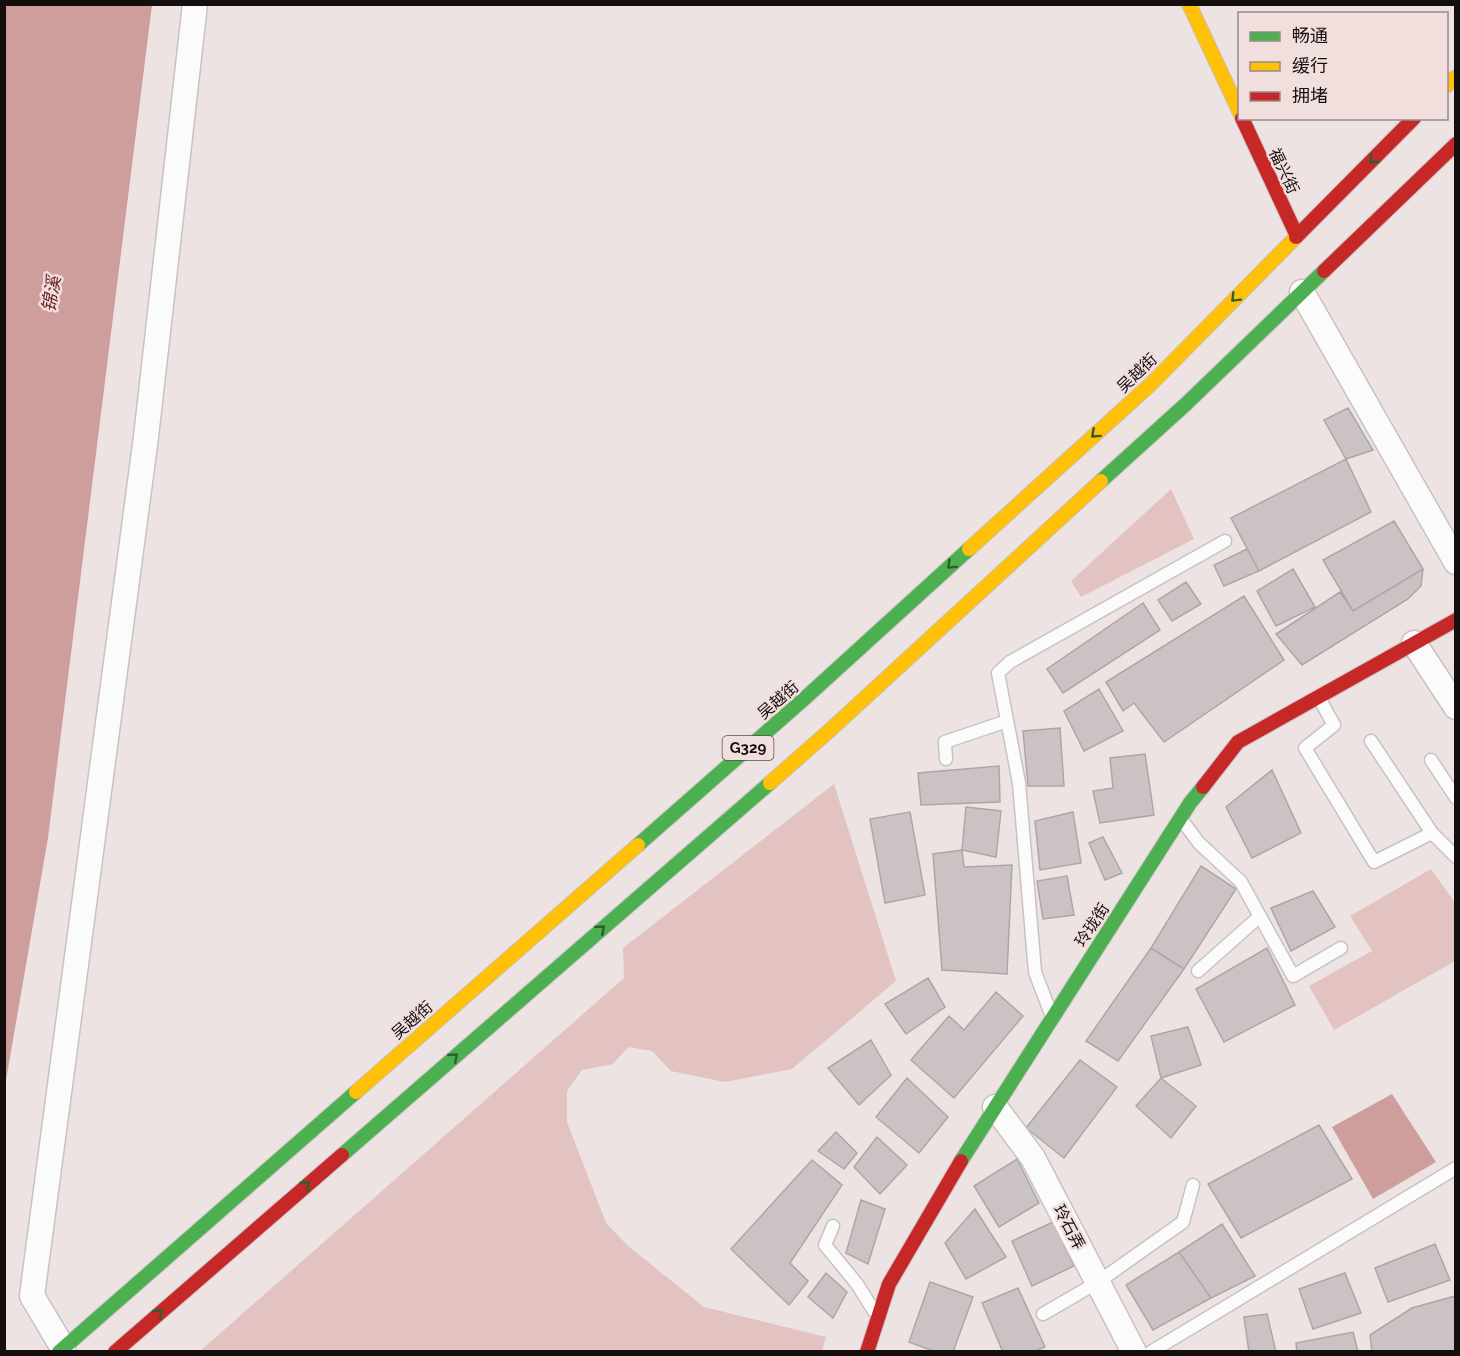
<svg xmlns="http://www.w3.org/2000/svg" width="1460" height="1356" viewBox="0 0 1460 1356" font-family="Raleway,'Noto Sans SC',sans-serif">
	<rect width="100%" height="100%" fill="#ede3e2"/>
	<path fill="#e2c3c1" d="M1171 489 1194 539 1081 597 1071 581Z
		M834 784 896 981 792 1069 725 1082 671 1071 652 1051 628 1047 613 1064 582 1070 567 1091V1122L606 1223 628 1246 704 1307 826 1337 822 1351H200L624 978 623 948Z
		M1431 869 1455 903V961L1334 1030 1309 986 1372 951 1350 916Z"/>
	<path fill="#ce9e9c" d="M5 4 152 5 48 838 5 1086Z
		M1392 1094 1436 1162 1373 1199 1332 1127Z"/>
	<path fill="#cbc3c3" stroke="#aea6a6" stroke-width="1.5" d="M1348 408 1373 450 1346 459 1324 420Z
		M1346 459 1371 512 1259 571 1231 518Z
		M1394 521 1423 569 1353 611 1323 560Z
		M1247 549 1259 571 1224 586 1214 565Z
		M1293 569 1315 607 1276 626 1257 591Z
		M1423 569 1421 586 1408 599 1302 665 1276 634 1340 592 1353 611Z
		M1186 582 1201 604 1172 621 1158 600Z
		M1244 596 1284 660 1164 742 1134 703 1123 711 1106 682Z
		M1143 603 1160 630 1063 693 1047 669Z
		M1099 689 1123 731 1084 751 1064 711Z
		M1060 728 1064 786H1028L1023 731Z
		M1145 754 1154 815 1100 823 1093 791 1113 788 1110 758Z
		M999 766 1000 802 921 805 918 773Z
		M1272 770 1301 833 1252 858 1226 807Z
		M966 807 1001 811 996 857 962 850Z
		M910 812 925 895 885 903 870 819Z
		M1073 812 1081 863 1040 870 1035 821Z
		M1103 837 1122 873 1105 880 1089 843Z
		M962 850 964 867 1012 865 1007 974 942 970 933 854Z
		M1201 866 1236 889 1184 969 1151 948Z
		M1067 876 1074 915 1043 919 1037 881Z
		M1313 891 1335 927 1291 951 1271 908Z
		M1151 948 1184 969 1118 1061 1086 1041Z
		M1267 948 1295 1005 1224 1042 1196 989Z
		M928 978 945 1007 906 1034 885 1004Z
		M996 992 1023 1016 954 1098 911 1060 949 1016 964 1030Z
		M1188 1027 1201 1065 1161 1078 1151 1036Z
		M871 1040 891 1075 859 1105 828 1068Z
		M1080 1060 1117 1087 1064 1158 1026 1128Z
		M907 1078 948 1117 919 1153 876 1117Z
		M1161 1078 1196 1106 1171 1138 1136 1106Z
		M1319 1125 1352 1179 1241 1238 1208 1184Z
		M836 1132 857 1153 844 1169 818 1151Z
		M877 1137 907 1165 880 1194 854 1167Z
		M1017 1159 1039 1203 999 1227 974 1186Z
		M812 1160 842 1185 790 1263 808 1281 789 1305 731 1249Z
		M861 1200 885 1209 868 1264 846 1253Z
		M975 1209 1006 1257 966 1279 945 1243Z
		M1053 1222 1074 1266 1032 1286 1012 1241Z
		M1222 1224 1255 1276 1211 1298 1179 1252Z
		M1435 1244 1450 1280 1388 1302 1375 1268Z
		M1179 1252 1211 1298 1153 1330 1126 1285Z
		M826 1273 847 1292 833 1318 808 1297Z
		M1345 1273 1361 1313 1313 1329 1299 1289Z
		M930 1282 973 1297 953 1352H936L909 1342Z
		M1018 1288 1045 1347 1034 1352H1003L982 1303Z
		M1455 1296 1456 1352H1372L1370 1335 1412 1308Z
		M1267 1314 1276 1352H1249L1244 1317Z
		M1353 1332 1358 1352H1297L1296 1343Z"/>
	<g fill="none" stroke-linecap="round" stroke-linejoin="round">
		<defs>
			<path id="lane" d="M1319 698 1334 725 1305 748 1374 862 1432 833 1456 857
				M1371 741 1432 833
				M946 759 945 742 1007 721
				M1431 760 1456 798
				M1181 819 1199 843 1241 882 1293 976 1341 948
				M1198 971 1260 916
				M1051 1014 1035 972 1019 783 998 673 1010 662 1225 541
				M833 1226 825 1245 857 1284 874 1311
				M1043 1314 1098 1282 1183 1222 1193 1185
				M1151 1352 1456 1168"/>
			<path id="street" d="M1302 292 1456 562
				M1414 643 1456 707
				M995 1107 1033 1158 1134 1352
				M63 1348 32 1296 146 437 195 4"/>
			<path id="fast" d="M1101 481 1186 404 1324 271
				M638 845 804 699 969 549
				M342 1155 770 783
				M961 1161 1190 803 1203 787
				M59 1352 356 1092"/>
			<path id="slow" d="M1189 4 1240 113
				M1446 86 1456 77
				M969 549 1151 384 1296 237
				M770 783 829 731 1101 481
				M356 1092 638 845"/>
			<path id="jam" d="M1242 118 1297 236
				M1296 237 1414 118
				M1324 271 1456 144
				M1203 787 1238 742 1456 620
				M115 1352 342 1155
				M867 1352 889 1284 961 1161"/>
		</defs>
		<use href="#lane" stroke="#c9c2c2" stroke-width="15"/>
		<use href="#street" stroke="#c9c2c2" stroke-width="27"/>
		<use href="#fast" stroke="#c9c2c2" stroke-width="16"/>
		<use href="#slow" stroke="#c9c2c2" stroke-width="16"/>
		<use href="#jam" stroke="#c9c2c2" stroke-width="16"/>
		<use href="#lane" stroke="#fcfbfb" stroke-width="12"/>
		<use href="#street" stroke="#fcfbfb" stroke-width="24"/>
		<use href="#fast" stroke="#4caf50" stroke-width="14"/>
		<use href="#slow" stroke="#ffc107" stroke-width="14"/>
		<use href="#jam" stroke="#c62828" stroke-width="14"/>
	</g>
	<defs><path id="oneway-chevron" d="M-2-3.5L2.5 0L-2 3.5" fill="none" stroke-width="1.6" stroke-linecap="round" stroke-linejoin="round" transform="scale(1.5)"/></defs>
	<g stroke="#305e2f">
		<use href="#oneway-chevron" transform="translate(1373 160) rotate(135)"/>
		<use href="#oneway-chevron" transform="translate(1235 298) rotate(135)"/>
		<use href="#oneway-chevron" transform="translate(1095 434) rotate(138)"/>
		<use href="#oneway-chevron" transform="translate(951 565) rotate(138)"/>
		<use href="#oneway-chevron" transform="translate(601 929) rotate(-41)"/>
		<use href="#oneway-chevron" transform="translate(454 1057) rotate(-41)"/>
		<use href="#oneway-chevron" transform="translate(306 1185) rotate(-41)"/>
		<use href="#oneway-chevron" transform="translate(159 1313) rotate(-41)"/>
	</g>
	<g text-anchor="middle" dominant-baseline="central" stroke-width="5" stroke-linejoin="round" paint-order="stroke">
		<rect fill="#f1dfde" stroke="#564d4c" stroke-width="1.5" x="722.5" y="736" width="51" height="24" rx="4.5"/>
		<g font-size="15" font-weight="bold" fill="#140e0e">
			<text x="748" y="748">G329</text>
		</g>
		<g font-size="16" fill="#140e0e" stroke="#f1dfde">
			<text transform="translate(1284 171) rotate(65)">福兴街</text>
			<text transform="translate(1137 373) rotate(-44)">吴越街</text>
			<text transform="translate(778 700) rotate(-41)">吴越街</text>
			<text transform="translate(1092 925) rotate(-57)">玲珑街</text>
			<text transform="translate(412 1020) rotate(-41)">吴越街</text>
			<text transform="translate(1069 1227) rotate(62)">玲石弄</text>
		</g>
		<g font-size="18" font-style="italic" fill="#6a1b21" stroke="#f1dfde">
			<text transform="translate(51 294) rotate(-81)">锦溪</text>
		</g>
	</g>
	<rect width="1460" height="1356" fill="none" stroke="#140e0e" stroke-width="12"/>
	<rect x="1238" y="12" width="210" height="108" fill="#f1dfde" stroke="#998b8b" stroke-width="1.5"/>
	<rect x="1250" y="32" width="30" height="9" fill="#4caf50" stroke="#998b8b" stroke-width="1.5"/>
	<text x="1292" y="42" font-size="18" fill="#140e0e">畅通</text>
	<rect x="1250" y="62" width="30" height="9" fill="#ffc107" stroke="#998b8b" stroke-width="1.5"/>
	<text x="1292" y="72" font-size="18" fill="#140e0e">缓行</text>
	<rect x="1250" y="92" width="30" height="9" fill="#c62828" stroke="#998b8b" stroke-width="1.5"/>
	<text x="1292" y="102" font-size="18" fill="#140e0e">拥堵</text>
</svg>
